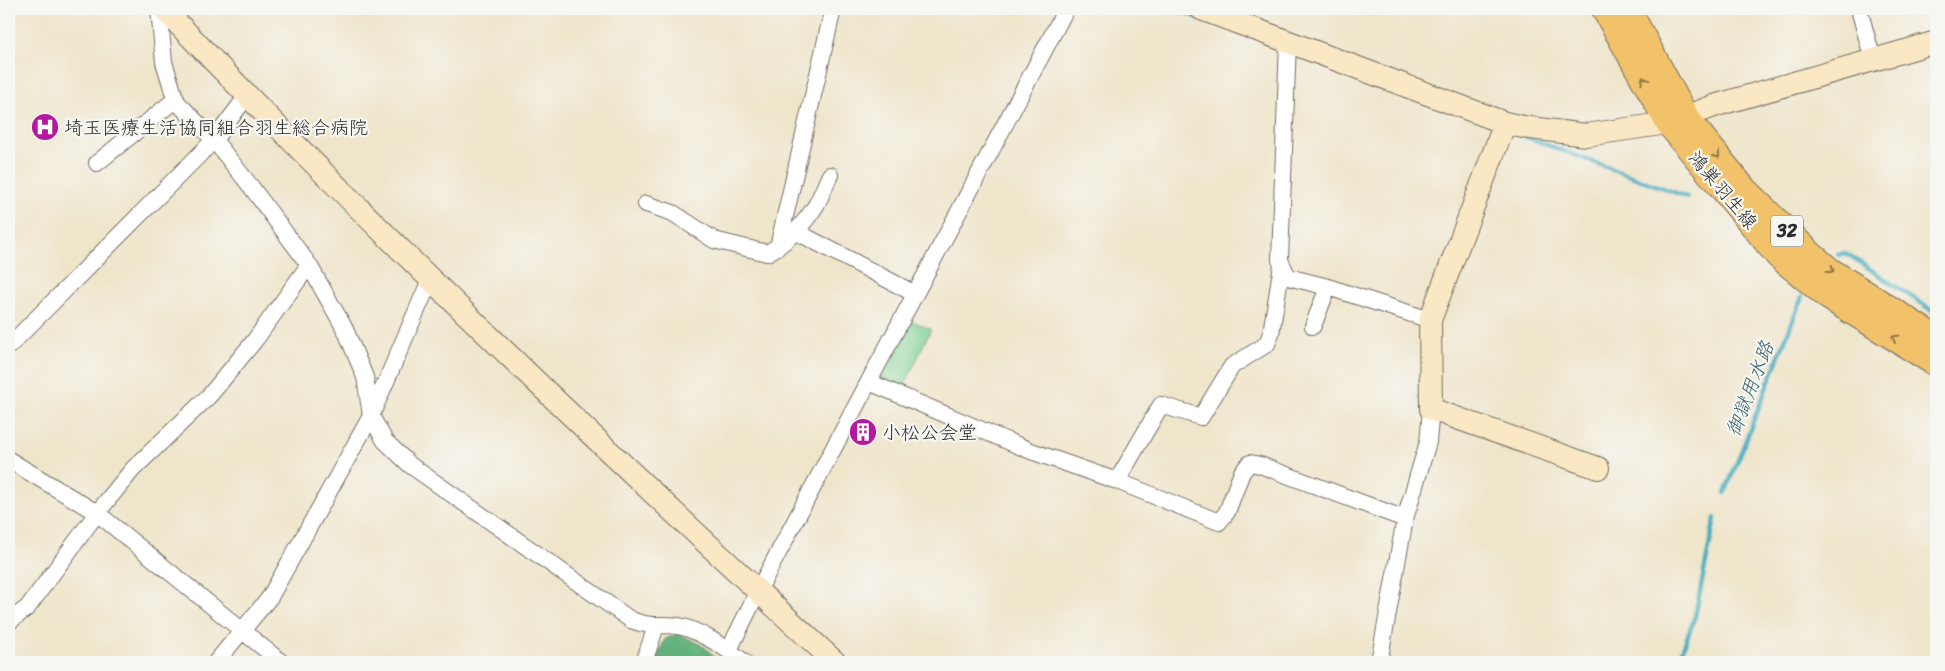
<svg xmlns="http://www.w3.org/2000/svg" width="1945" height="671" viewBox="0 0 1945 671" font-family="Sriracha,'Klee One',sans-serif">
	<rect width="100%" height="100%" fill="#f6f6f2"/>
	<filter id="ink" filterUnits="userSpaceOnUse"><feTurbulence type="fractalNoise" baseFrequency=".02" numOctaves="2"/><feDisplacementMap in="SourceGraphic" scale="10" xChannelSelector="R" yChannelSelector="G"/><feConvolveMatrix kernelMatrix="1 2 1 2 8 2 1 2 1" color-interpolation-filters="sRGB"/></filter>
	<filter id="wash" filterUnits="userSpaceOnUse"><feTurbulence type="fractalNoise" baseFrequency=".0096" numOctaves="4" result="noise"/><feDisplacementMap in="SourceGraphic" scale="20" xChannelSelector="R" yChannelSelector="G"/><feGaussianBlur stdDeviation="1.12" result="paint"/><feColorMatrix in="noise" values="0 0 0 0 0 0 0 0 0 0 0 0 0 0 0 0 0 1.4 0 .05"/><feComposite in="paint" operator="in"/></filter>
	<g filter="url(#wash)">
		<rect width="100%" height="100%" fill="#efe5ca"/>
		<path fill="#7bd093" stroke="#537e5f" d="M912 321 931 329 904 387 882 378Z"/>
		<path fill="#64b27d" stroke="#486e54" d="M678 634C691 640 713 647 715 662H686L681 660 678 662H655L665 639Z"/>
		<g fill="none" stroke-linecap="round" stroke-linejoin="round">
			<path stroke="#41abc0" stroke-width="4.5" d="M1173 9 1197 17
				M1526 137 1687 197
				M1838 255 1845 253 1849 255 1936 313
				M1725 493 1802 297
				M1678 662 1695 616 1715 518"/>
		</g>
	</g>
	<g filter="url(#ink)">
		<g fill="none" stroke-linecap="round" stroke-linejoin="round">
			<defs>
				<path id="street" d="M159 9 164 62 176 101 214 140 252 188 309 265 345 329 365 377 371 416 385 441 410 465 631 620C652 628 659 623 678 626 698 629 729 650 744 662
					M1859 9 1873 60
					M1288 41 1280 260 1288 277 1328 287 1430 320
					M97 163 176 99
					M646 204 673 213 714 240 767 253C786 243 803 225 815 207 821 197 825 185 830 175
					M795 231 915 294
					M778 247 833 9
					M1313 326 1328 287
					M9 346 214 140 247 96
					M869 382 1031 451 1117 481 1219 522 1227 512 1242 472 1250 463 1260 465 1405 519 1379 662
					M9 460 97 513 281 662
					M1117 481 1161 405 1201 417 1232 366 1267 344 1271 333 1282 265
					M1405 519 1428 442 1431 409
					M9 622 28 607 97 513 133 469 210 395 255 340 309 265
					M729 650 758 591 1066 9
					M216 662 270 597 371 416 430 280
					M644 662 656 626"/>
				<path id="secondary" d="M164 9C379 235 605 451 835 662
					M1201 9 1505 123 1523 127 1586 135 1668 123 1717 105 1936 42
					M1505 123 1430 320 1431 409 1598 468"/>
				<path id="primary" d="M1604 9 1668 123 1778 256 1828 297 1936 364
					M1628 9 1686 117 1745 190 1811 254 1831 271 1936 338"/>
			</defs>
			<use href="#street" stroke="#706c63" stroke-width="18"/>
			<use href="#secondary" stroke="#706c63" stroke-width="24"/>
			<use href="#primary" stroke="#706c63" stroke-width="27"/>
			<use href="#street" stroke="#fff" stroke-width="16"/>
			<use href="#secondary" stroke="#fae7c3" stroke-width="22"/>
			<use href="#primary" stroke="#f2c26a" stroke-width="25"/>
		</g>
		<defs><path id="oneway-chevron" d="M-2-3.5L2.5 0L-2 3.5" fill="none" stroke-width="1.6" stroke-linecap="round" stroke-linejoin="round" transform="scale(1.25)"/></defs>
		<g stroke="#8e764a">
			<use href="#oneway-chevron" transform="translate(1644 80) rotate(-119)"/>
			<use href="#oneway-chevron" transform="translate(1717 155) rotate(51)"/>
			<use href="#oneway-chevron" transform="translate(1831 270) rotate(37)"/>
			<use href="#oneway-chevron" transform="translate(1895 338) rotate(-149)"/>
		</g>
	</g>
	<defs>
		<symbol id="hospital-disc" viewBox="-11 -11 22 22"><circle r="9.5" fill="#b5179e" stroke="#f6f6f2"/><path d="M-5-5h3v3.5h4V-5h3V5h-3V1.5h-4V5h-3Z" fill="#fff"/></symbol>
		<symbol id="building-disc" viewBox="-11 -11 22 22"><circle r="9.5" fill="#b5179e" stroke="#f6f6f2"/><path d="M-4-6H4V6H1V3H-1V6H-4ZM-2.5-4.3h1.7v1.8h-1.7ZM.8-4.3h1.7v1.8H.8ZM-2.5-1h1.7V.8h-1.7ZM.8-1h1.7V.8H.8Z" fill="#fff"/></symbol>
	</defs>
	<g fill-rule="evenodd">
		<use href="#hospital-disc" x="29" y="111" width="32" height="32"/>
		<use href="#building-disc" x="847" y="416" width="32" height="32"/>
	</g>
	<g text-anchor="middle" dominant-baseline="central" stroke-width="4.5" stroke-linejoin="round" paint-order="stroke">
		<rect fill="#f6f6f2" stroke="#686867" stroke-width="1" x="1771" y="215.5" width="32" height="31" rx="4"/>
		<g font-size="18" font-weight="bold" fill="#2b2b2b">
			<text x="1787" y="231">32</text>
		</g>
		<g font-size="19" fill="#2b2b2b" stroke="#f6f6f2" text-anchor="start">
			<text x="64" y="127">埼玉医療生活協同組合羽生総合病院</text>
			<text x="882" y="432">小松公会堂</text>
		</g>
		<g font-size="19" fill="#2b2b2b" stroke="#f6f6f2">
			<text transform="translate(1723 190) rotate(50)">鴻巣羽生線</text>
		</g>
		<g font-size="20" font-style="italic" fill="#345e67" stroke="#f6f6f2">
			<text transform="translate(1750 389) rotate(-69)">御獄用水路</text>
		</g>
	</g>
	<rect width="1945" height="671" fill="none" stroke="#f6f6f2" stroke-width="30"/>
</svg>
